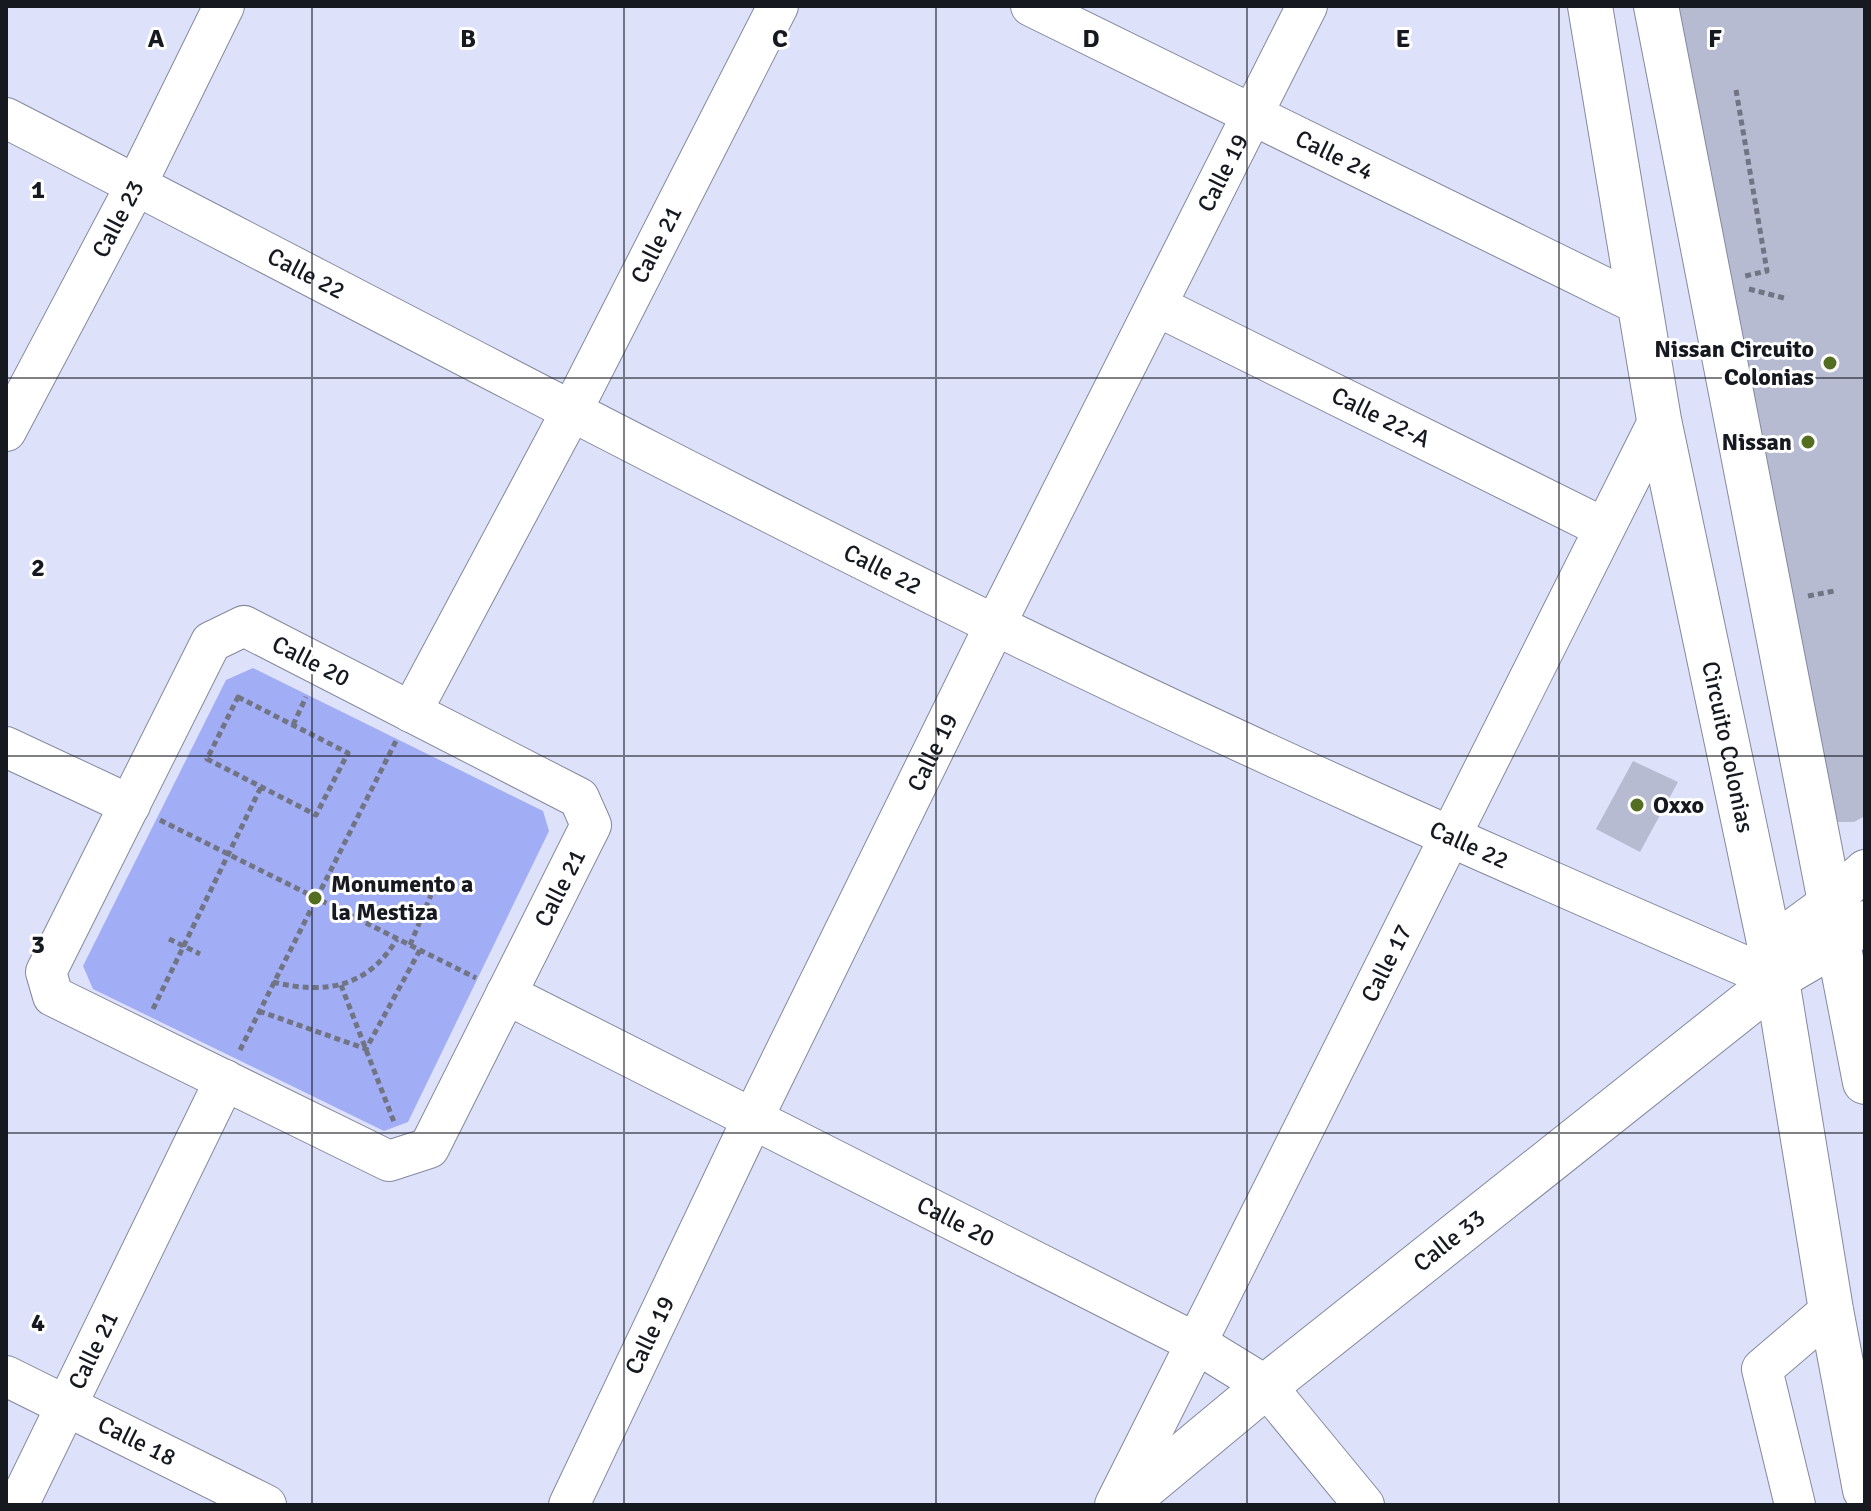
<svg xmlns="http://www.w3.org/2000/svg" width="1871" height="1511" viewBox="0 0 1871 1511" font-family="Signika,sans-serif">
	<rect width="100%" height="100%" fill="#dde2fa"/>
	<path fill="#a1adf5" d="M253 668 543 811 549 831 408 1122 384 1131 93 989 83 966 226 680Z"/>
	<path fill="#b6bbd2" d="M1672 6H1865V816L1854 822H1836Z
		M1633 761 1678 782 1640 852 1596 829Z"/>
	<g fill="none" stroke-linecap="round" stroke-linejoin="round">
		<defs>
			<g id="minor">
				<path id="s1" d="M1031 6 1638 304"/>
				<path id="s2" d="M6 118C335 287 661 461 993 624 1251 750 1514 866 1777 980L1837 945 1865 921"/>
				<path id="s3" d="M1157 306 1604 528"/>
				<path id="s4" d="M6 431 136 185 224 6"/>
				<path d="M244 626 579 798 591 825 429 1148 389 1161 53 996 46 972 211 642Z"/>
				<path id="s5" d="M411 712 571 412 778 6"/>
				<path d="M6 747 130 805"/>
				<path d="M1770 946 1829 903 1865 870"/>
				<path id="s6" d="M506 994 1196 1343 1266 1386 1364 1505"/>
				<path id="s7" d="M6 1376 266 1505"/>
				<path id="s8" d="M18 1505 225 1080"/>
				<path id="s9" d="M569 1505 752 1120 995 625 1307 6"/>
				<path id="s10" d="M1115 1505 1659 420"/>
				<path d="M1795 1505 1762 1369 1831 1310"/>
			</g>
			<g id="major">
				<path id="s11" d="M1590 6 1659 420 1777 980 1831 1310 1865 1490"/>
				<path d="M1656 6 1865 1082"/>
				<path id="s12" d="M1123 1505 1266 1386 1777 980"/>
			</g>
		</defs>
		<use href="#minor" stroke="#84899e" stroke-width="42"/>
		<use href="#major" stroke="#84899e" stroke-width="46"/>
		<path stroke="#717483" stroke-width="5" stroke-dasharray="6 4" stroke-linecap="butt" d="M1736 90 1767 271 1745 276
			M1749 289 1784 298
			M1808 596 1834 591
			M238 697 348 753 316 815 207 759Z
			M293 725 306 697
			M160 820 476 978
			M169 939 200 954
			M410 945 431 895
			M273 982C326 995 368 987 397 939
			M341 985 394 1122
			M153 1009 261 787
			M259 1011 366 1049 420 950
			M240 1050 396 741"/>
		<use href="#minor" stroke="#fff" stroke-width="40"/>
		<use href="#major" stroke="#fff" stroke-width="44"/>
	</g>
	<path fill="none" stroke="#171921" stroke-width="2" stroke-opacity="0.55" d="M312 6V1505M624 6V1505M936 6V1505M1247 6V1505M1559 6V1505M6 378H1865M6 756H1865M6 1133H1865"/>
	<g fill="#536e21" stroke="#fff" stroke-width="3">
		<circle cx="1830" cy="363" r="8"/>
		<circle cx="1808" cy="442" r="8"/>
		<circle cx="1637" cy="805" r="8"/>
		<circle cx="315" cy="898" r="8"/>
	</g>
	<g text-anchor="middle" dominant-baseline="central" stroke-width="6" stroke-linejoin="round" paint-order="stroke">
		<g font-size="24" fill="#171921" stroke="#fff">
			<text stroke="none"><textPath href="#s1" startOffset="338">Calle 24</textPath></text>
			<text stroke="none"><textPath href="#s9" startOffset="1484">Calle 19</textPath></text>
			<text stroke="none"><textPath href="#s4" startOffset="240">Calle 23</textPath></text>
			<text stroke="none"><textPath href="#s5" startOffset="528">Calle 21</textPath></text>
			<text stroke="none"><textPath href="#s2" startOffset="338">Calle 22</textPath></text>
			<text stroke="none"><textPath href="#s3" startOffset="250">Calle 22-A</textPath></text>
			<text stroke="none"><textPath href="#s2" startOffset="986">Calle 22</textPath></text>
			<text transform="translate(311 661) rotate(27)">Calle 20</text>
			<text stroke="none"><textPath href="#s11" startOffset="754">Circuito Colonias</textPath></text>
			<text stroke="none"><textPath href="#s9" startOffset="836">Calle 19</textPath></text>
			<text stroke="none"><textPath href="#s2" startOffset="1634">Calle 22</textPath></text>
			<text transform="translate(560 888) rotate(-63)">Calle 21</text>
			<text stroke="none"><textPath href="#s10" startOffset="606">Calle 17</textPath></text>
			<text stroke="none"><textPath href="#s6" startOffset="504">Calle 20</textPath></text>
			<text stroke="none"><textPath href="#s12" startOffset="420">Calle 33</textPath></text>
			<text stroke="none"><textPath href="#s9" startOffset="188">Calle 19</textPath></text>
			<text stroke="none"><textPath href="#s8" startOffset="172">Calle 21</textPath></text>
			<text stroke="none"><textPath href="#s7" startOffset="146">Calle 18</textPath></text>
		</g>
		<g font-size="24" font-weight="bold" fill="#171921" stroke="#fff" text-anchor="end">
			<text x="1814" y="349">Nissan Circuito<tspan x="1814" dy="28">Colonias</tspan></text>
			<text x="1792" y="442">Nissan</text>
			<text x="1653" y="805" text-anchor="start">Oxxo</text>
			<text x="331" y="884" text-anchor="start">Monumento a<tspan x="331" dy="28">la Mestiza</tspan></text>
		</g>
	</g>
	<g font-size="26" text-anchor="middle" font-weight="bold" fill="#171921" stroke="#fff" stroke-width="6" stroke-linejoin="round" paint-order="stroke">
		<text x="156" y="47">A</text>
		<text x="468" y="47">B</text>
		<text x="780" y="47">C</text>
		<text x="1091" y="47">D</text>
		<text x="1403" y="47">E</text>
		<text x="1715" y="47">F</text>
		<text x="38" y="198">1</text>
		<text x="38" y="576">2</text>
		<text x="38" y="953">3</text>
		<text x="38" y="1331">4</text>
	</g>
	<rect width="1871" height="1511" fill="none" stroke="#171921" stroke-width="16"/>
</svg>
